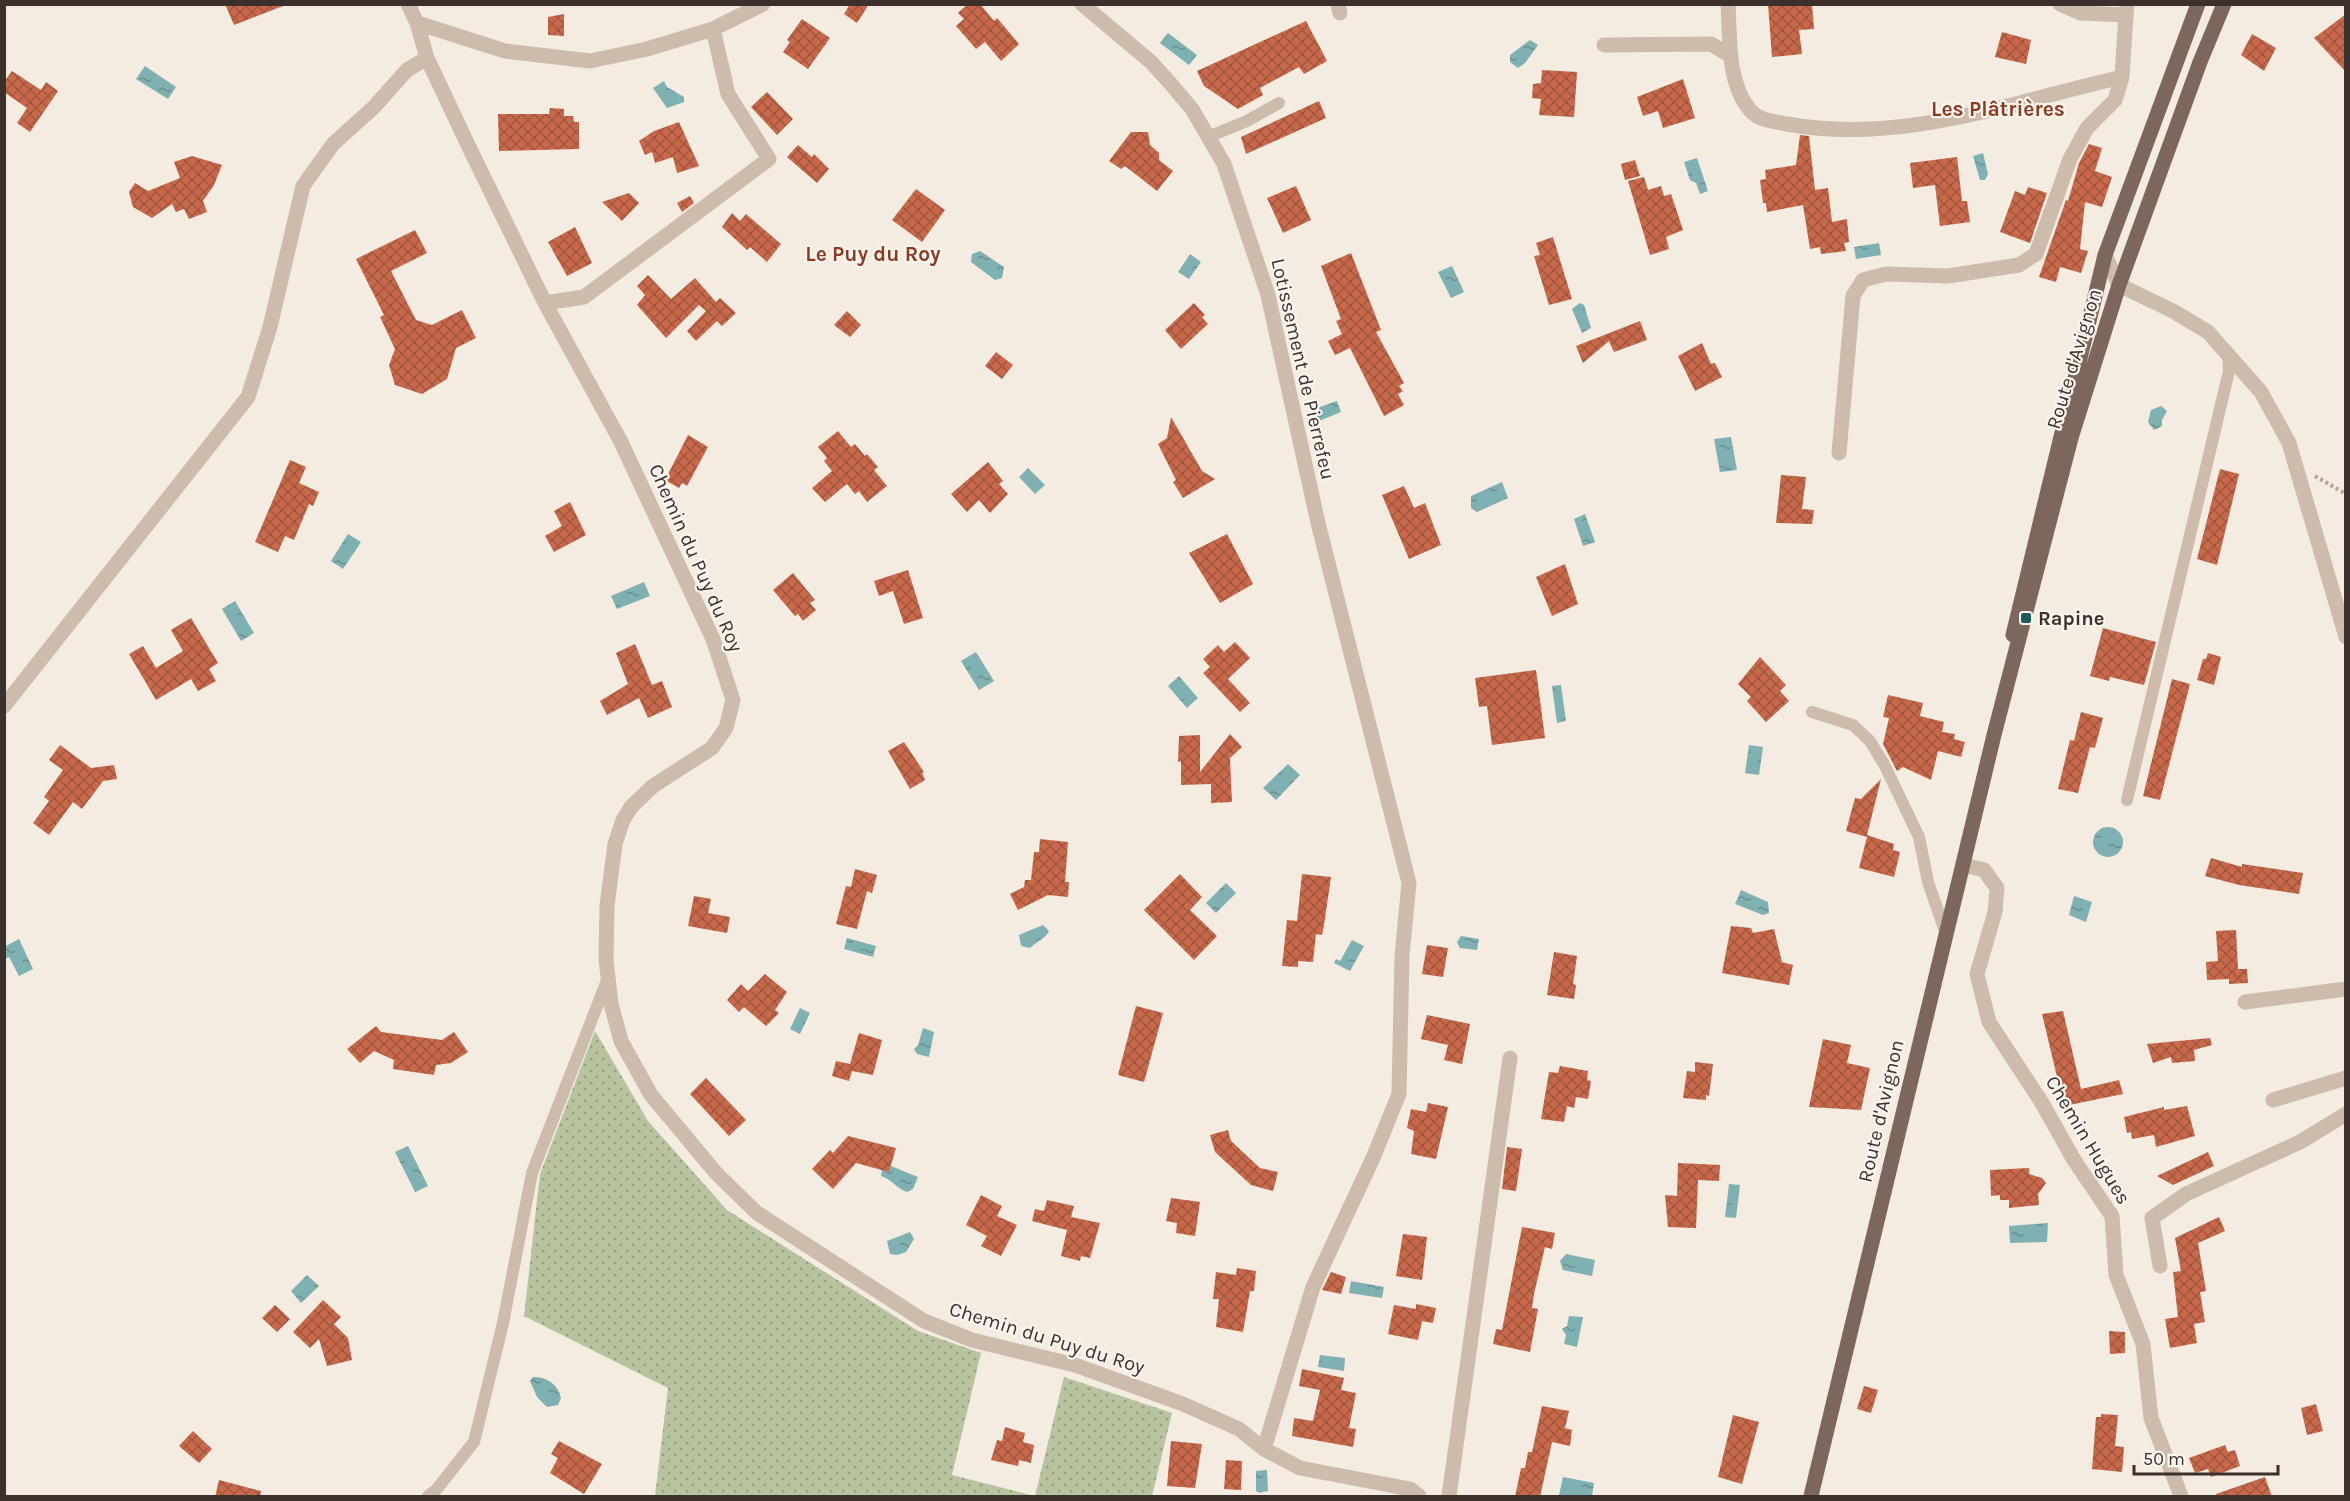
<svg xmlns="http://www.w3.org/2000/svg" width="2350" height="1501" viewBox="0 0 2350 1501" font-family="Karla,sans-serif">
	<defs>
		<pattern id="grass-dots" width="8" height="8" patternUnits="userSpaceOnUse" patternTransform="scale(1.5)"><rect width="8" height="8" fill="#b8c4a0"/><path d="M2 2h.1M6 6h.1" fill="none" stroke="#97a083" stroke-width="1.8" stroke-linecap="round"/></pattern>
		<pattern id="water-ripples" width="26" height="14" patternUnits="userSpaceOnUse" patternTransform="scale(1.5)"><rect width="26" height="14" fill="#7fb0b2"/><path d="M2 4q2-2 4 0t4 0M15 11q2-2 4 0t4 0" fill="none" stroke="#699091"/></pattern>
		<pattern id="building-cross-hatch" width="8" height="8" patternUnits="userSpaceOnUse" patternTransform="scale(1.5)"><rect width="8" height="8" fill="#c8694b"/><path d="M0 0l8 8M0 8l8-8" fill="none" stroke="#a4573f"/></pattern>
	</defs>
	<rect width="100%" height="100%" fill="#f4ebe1"/>
	<path fill="url(#grass-dots)" d="M595 1031 648 1121 727 1210 918 1331 981 1353 952 1475 1035 1496 1064 1377 1172 1413 1152 1496H655L668 1388 524 1316 540 1174Z"/>
	<path fill="url(#water-ripples)" d="M1168 33 1197 55 1189 65 1160 43Z
		M1530 40 1538 45 1525 63 1518 68 1510 62V55Z
		M145 66 176 87 168 99 136 79Z
		M664 81 667 87 684 97V102L667 108 653 88Z
		M1983 153 1988 174 1985 180H1980L1973 156Z
		M1697 158 1708 191 1700 194 1696 183 1690 180 1684 162Z
		M1879 243 1881 255 1856 259 1854 247Z
		M980 251 1004 267 1002 278 995 280 971 262 972 254Z
		M1190 254 1201 262 1189 279 1178 272Z
		M1452 266 1464 292 1451 298 1438 272Z
		M1580 303 1584 305 1591 328 1582 333 1572 309Z
		M1337 401 1341 412 1319 421 1314 409Z
		M2161 406 2167 411 2162 420V426L2154 430 2148 422 2151 410Z
		M1731 437 1737 470 1720 472 1714 439Z
		M1028 468 1045 485 1035 494 1019 477Z
		M1502 482 1508 498 1477 512 1471 508V496Z
		M1585 514 1595 542 1583 546 1574 519Z
		M348 534 361 542 343 569 331 561Z
		M644 582 650 596 617 609 611 596Z
		M235 601 254 633 241 641 222 609Z
		M976 652 994 681 979 690 961 661Z
		M1179 676 1198 698 1187 708 1168 686Z
		M1561 685 1566 721 1557 723 1552 686Z
		M1749 745 1763 747 1759 775 1745 773Z
		M1288 764 1300 775 1276 800 1263 788Z
		M2093 842a15 15 0 1 1 30 0a15 15 0 1 1-30 0Z
		M1226 883 1236 893 1216 913 1206 903Z
		M1741 890 1768 902 1769 913 1763 915 1735 904Z
		M2074 896 2092 902 2086 922 2069 915Z
		M1043 925 1049 931C1045 939 1036 942 1030 948L1021 946 1019 935Z
		M1461 936 1479 939 1477 950 1460 948 1457 942Z
		M847 938 876 946 873 957 844 949Z
		M19 939 33 969 19 976 9 957 5 959 4 947Z
		M1352 940 1364 946 1350 971 1334 963 1336 959 1340 961Z
		M800 1008 810 1013 800 1034 790 1029Z
		M923 1028 934 1032 929 1057 917 1054 914 1049 918 1045Z
		M408 1146 428 1186 415 1192 395 1152Z
		M891 1166 918 1177 913 1189 907 1192C897 1189 893 1180 881 1176L882 1170 889 1172Z
		M1729 1184 1740 1185 1736 1218 1725 1217Z
		M2048 1223 2047 1242 2010 1243 2009 1226Z
		M910 1232 914 1239 906 1252 897 1255 890 1254 887 1241Z
		M1566 1254 1595 1260 1592 1276 1563 1270 1560 1261Z
		M307 1275 319 1286 301 1303 291 1291Z
		M1351 1281 1384 1287 1382 1298 1349 1293Z
		M1569 1316 1583 1317 1577 1347 1564 1344 1566 1335 1562 1329 1567 1326Z
		M1320 1355 1345 1358 1344 1371 1318 1367Z
		M533 1377C547 1377 558 1384 561 1398L558 1405 547 1407 537 1397 530 1381Z
		M1267 1470 1268 1491 1259 1493 1256 1491V1471Z
		M1563 1477 1594 1483 1592 1496 1559 1495Z"/>
	<path fill="url(#building-cross-hatch)" d="M225 4H283V6L234 25Z
		M850 4H869L857 23 844 14Z
		M968 4H980L994 21 997 18 1019 44 1001 61 985 42 976 49 956 26 964 19 958 13Z
		M1768 4H1812L1814 29 1799 30 1802 54 1772 57Z
		M564 14V36L548 35V17Z
		M2346 14V72L2314 38Z
		M802 19 830 38 808 69 783 52 790 42 787 40Z
		M1306 21 1327 61 1304 74 1299 67 1260 88 1263 95 1238 109 1204 86 1197 71Z
		M2002 32 2031 40 2026 64 1995 57Z
		M2252 34 2276 48 2264 71 2241 55Z
		M1542 70 1577 72 1574 117 1539 115 1541 99 1532 98 1533 84 1541 83Z
		M12 71 41 90 46 82 58 91 30 132 17 123 27 108 4 92V82Z
		M1683 79 1695 118 1663 128 1658 111 1643 116 1637 97Z
		M767 92 793 119 777 135 751 107Z
		M1319 101 1326 118 1246 154 1241 137Z
		M550 108 564 109V116H573L574 122H579V149L499 151 498 114H549Z
		M679 122 699 166 677 173 673 157 655 163 652 152 645 155 639 141 654 131Z
		M1131 132H1148L1150 145 1159 153V160L1173 171 1157 191 1125 166 1121 169 1109 161Z
		M1800 135 1809 136 1815 190 1828 188 1832 222 1847 219 1849 242 1844 243 1846 251 1821 254 1820 247 1810 249 1803 205 1767 212 1766 203H1763L1760 180 1766 179 1765 170 1796 165Z
		M2089 144 2102 148 2095 171 2112 177 2102 207 2085 202 2080 249 2088 251 2081 273 2060 267 2056 282 2039 277 2066 200 2068 201 2079 163Z
		M798 145 812 157 814 154 829 169 817 183 787 157Z
		M192 156 222 165 214 185 203 201 207 212 189 219 184 209 176 212 172 204 152 218 133 207 129 192 135 183 148 191 180 178 174 162Z
		M1957 157 1962 201H1967L1970 222 1940 226 1935 185 1913 188 1910 163Z
		M1635 160 1640 176 1625 180 1621 164Z
		M1644 177 1648 190 1661 186 1664 196 1671 194 1683 230 1666 237 1669 249 1650 255 1628 181Z
		M1296 186 1311 220 1283 233 1267 198Z
		M2028 187 2047 193 2030 243 2000 232 2015 191 2025 195Z
		M916 189 945 210 922 242 892 220Z
		M629 193 639 203 622 221 602 202Z
		M690 196 694 203 682 212 677 203Z
		M732 213 740 221 746 214 781 244 767 262 750 247 747 250 722 227Z
		M575 227 592 263 567 276 548 242Z
		M415 230 427 253 391 271 416 320 432 325 462 310 476 338 456 348 447 379 422 394 395 385 389 365 395 349 380 317 384 315 356 259Z
		M1553 237 1572 299 1549 305 1534 256 1540 255 1536 243Z
		M1351 253 1381 330 1376 332 1404 383 1399 386 1403 391 1398 394 1404 405 1384 416 1350 348 1335 355 1328 341 1342 334 1336 321 1341 319 1321 266Z
		M648 275 671 299 695 278 716 302 720 298 736 313 722 326 717 321 696 341 687 331 706 311 699 305 666 338 637 305 645 295 637 286Z
		M1194 303 1205 315 1202 317 1208 324 1181 349 1165 330Z
		M847 311 861 325 850 337 834 325Z
		M1640 321 1647 340 1614 352 1609 341 1583 363 1576 346Z
		M1702 343 1711 364 1715 363 1722 377 1695 391 1678 356Z
		M996 352 1013 365 1002 379 985 366Z
		M1171 417 1202 471 1215 479 1183 498 1173 482 1176 480 1158 444 1167 438Z
		M838 431 851 447 855 444 865 456 867 454 878 467 874 470 887 486 867 502 859 491 855 494 847 484 825 502 812 488 832 471 824 461 827 458 818 447Z
		M688 435 708 447 687 486 682 483 679 488 665 480Z
		M290 460 306 467 299 483 319 492 313 506 309 504 294 540 285 536 278 552 255 542Z
		M988 462 1003 481 999 484 1008 494 990 513 979 500 967 512 951 494Z
		M2220 469 2239 474 2217 565 2197 559Z
		M1781 475 1806 477 1802 509 1814 510 1812 524 1776 523Z
		M1404 486 1414 508 1425 503 1441 545 1409 559 1382 495Z
		M570 502 586 535 554 552 545 536 562 526 554 511Z
		M1227 534 1253 584 1220 603 1189 553Z
		M1565 564 1578 604 1552 616 1536 577Z
		M908 570 923 618 904 624 893 591 879 596 874 581Z
		M793 573 815 600 810 603 816 610 803 621 798 614 795 616 773 590Z
		M191 618 218 663 209 669 216 681 198 691 191 679 156 700 129 654 143 646 156 668 183 651 171 630Z
		M2103 628 2156 642 2144 685 2110 677 2109 681 2090 676Z
		M1235 642 1250 658 1228 679 1250 703 1240 712 1203 673 1210 667 1203 659 1218 645 1224 652Z
		M635 644 652 685 662 681 672 707 648 718 639 698 607 715 600 701 628 684 616 653Z
		M2208 653 2221 657 2214 685 2197 680 2203 659H2206Z
		M1760 657 1786 685 1780 691 1789 701 1766 722 1747 701 1751 697 1738 684Z
		M1536 670 1545 738 1492 745 1487 706 1479 707 1475 678Z
		M2172 679 2190 684 2160 800 2143 796Z
		M1888 695 1923 703 1920 716 1944 722 1942 732 1955 734 1954 739 1965 742 1961 757 1938 751 1931 780 1903 767 1897 771 1883 744 1889 718 1883 717Z
		M2081 712 2103 718 2095 748 2090 747 2078 793 2058 789 2070 740 2074 741Z
		M1230 734 1242 747 1230 758 1232 802 1211 803V784L1181 785V761L1178 762 1179 736 1200 735V772Z
		M904 742 924 772 922 773 925 780 910 789 888 751Z
		M60 745 91 768 114 765 117 779 103 781 82 809 73 802 49 835 33 823 49 801 44 797 63 770 49 760Z
		M1881 779 1867 835 1894 844 1893 850 1900 852 1894 877 1859 868 1867 837 1846 831 1855 798 1861 799Z
		M1040 839 1068 842 1065 882H1069L1068 897 1048 895 1018 910 1010 894 1024 887 1025 880H1031L1034 852H1039Z
		M2211 858 2242 867V864L2303 873 2299 894 2239 885 2205 876Z
		M855 869 877 875 872 893 867 891 857 929 836 924 846 886 851 887Z
		M1180 874 1202 897 1190 910 1217 936 1194 960 1144 910Z
		M1302 874 1331 877 1324 925 1322 935 1316 934 1313 962 1298 961V967L1282 966 1287 920 1297 921Z
		M694 896 711 899 708 913 730 917 727 933 688 926Z
		M1731 926 1751 928 1753 933 1774 929 1782 962 1793 965 1789 985 1722 973Z
		M2236 930 2238 969H2247L2248 983 2229 984V979L2207 980 2206 962 2218 961 2216 931Z
		M1427 945 1448 948 1443 977 1422 974Z
		M1554 952 1577 956 1573 984 1576 985 1574 999 1547 995Z
		M765 974 787 992 775 1010 779 1013 766 1026 744 1007 739 1012 727 1000 741 984 748 991Z
		M1136 1006 1163 1013 1144 1082 1118 1075Z
		M2063 1011 2081 1089 2119 1080 2123 1094 2064 1106 2042 1014Z
		M1427 1015 1470 1024 1462 1064 1444 1060 1448 1045 1421 1039Z
		M376 1026 381 1032 442 1040 454 1032 468 1052 451 1063 436 1065 434 1075 393 1069 394 1060 374 1051 360 1063 347 1049Z
		M859 1033 882 1040 873 1075 852 1071 849 1081 832 1076 836 1061 850 1064Z
		M2210 1038 2212 1045 2194 1050 2195 1061 2172 1063 2171 1057 2153 1063 2147 1044Z
		M1823 1039 1851 1045 1847 1063 1870 1068 1861 1110 1809 1107Z
		M1695 1062 1713 1064 1709 1096 1706 1095V1100L1683 1098 1687 1071 1695 1072Z
		M1560 1066 1588 1071 1587 1080 1591 1081 1588 1099 1576 1097 1574 1108 1567 1106 1564 1122 1541 1119 1549 1072 1558 1073Z
		M706 1078 746 1120 729 1136 690 1094Z
		M1428 1103 1448 1107 1436 1159 1411 1154 1414 1131 1407 1128 1411 1109 1426 1112Z
		M2187 1106 2195 1136 2156 1147 2154 1135 2132 1139 2131 1132 2127 1133 2124 1117 2164 1107V1110Z
		M1228 1130 1231 1141 1260 1168 1278 1172 1273 1191 1251 1185 1215 1152 1210 1135Z
		M848 1136 896 1148 889 1172 856 1163 833 1189 812 1169 830 1150 833 1153Z
		M1507 1147 1522 1149 1516 1191 1502 1189Z
		M2208 1152 2214 1166 2173 1185 2157 1176Z
		M1678 1163 1720 1165 1719 1181 1698 1180 1696 1228 1668 1227 1665 1195 1677 1196Z
		M2029 1168V1174L2042 1178 2046 1183 2038 1194 2039 1205 2009 1208V1200H2000V1195L1991 1196 1990 1170Z
		M981 1195 1002 1206 997 1216 1017 1225 1001 1256 981 1246 987 1236 966 1225Z
		M1171 1198 1200 1202 1195 1236 1176 1233 1177 1223 1166 1221Z
		M1047 1200 1074 1206 1071 1217 1100 1223 1090 1258 1081 1256 1080 1261 1061 1256 1067 1230 1032 1221 1035 1209 1044 1211Z
		M2219 1217 2225 1231 2198 1243 2206 1291 2200 1292 2205 1322 2194 1324 2197 1343 2170 1348 2165 1319 2178 1317 2173 1272 2181 1271 2175 1238Z
		M1522 1227 1555 1233 1552 1249 1545 1247 1534 1294 1532 1308 1538 1309 1530 1352 1493 1344 1496 1329 1502 1330Z
		M1403 1234 1427 1237 1422 1280 1396 1276Z
		M1237 1268 1256 1271 1254 1291H1250L1243 1332 1216 1327 1219 1299H1213L1216 1272 1236 1275Z
		M1331 1272 1346 1277 1341 1294 1322 1290Z
		M323 1300 341 1317 334 1324 348 1338 352 1360 327 1366 319 1339 310 1348 293 1332Z
		M1416 1304 1436 1308 1433 1323 1422 1321 1418 1340 1388 1334 1394 1305 1416 1309Z
		M275 1305 290 1319 277 1332 262 1318Z
		M2109 1331 2125 1332V1353L2110 1354Z
		M1302 1369 1344 1378 1341 1390 1356 1393 1349 1428 1356 1429 1353 1447 1292 1436 1294 1418 1313 1421 1320 1390 1299 1386Z
		M1864 1386 1878 1390 1871 1413 1857 1409Z
		M2316 1404 2323 1431 2307 1435 2301 1408Z
		M1542 1406 1569 1411 1565 1428 1572 1430 1570 1446 1552 1442 1540 1497H1515L1521 1468H1525L1528 1452H1532Z
		M2101 1414 2118 1415 2115 1446 2124 1447 2122 1472 2092 1469 2096 1417H2101Z
		M1733 1415 1759 1422 1742 1484 1718 1477Z
		M1005 1427 1025 1433 1023 1442 1034 1445 1031 1463 1019 1460 1018 1466 991 1460 997 1440 1002 1441Z
		M193 1431 212 1449 199 1463 179 1446Z
		M559 1441 602 1464 584 1494 550 1473 558 1458 551 1454Z
		M1171 1441 1202 1444 1195 1488 1167 1486Z
		M2225 1445 2228 1452 2235 1450 2240 1466 2211 1477 2208 1469 2195 1473 2189 1458Z
		M1226 1460 1242 1461 1241 1490 1224 1489Z
		M2265 1477 2272 1497H2216V1494Z
		M219 1480 261 1491 260 1497H215Z"/>
	<g fill="none" stroke-linecap="round" stroke-linejoin="round">
		<path stroke="#b9a596" stroke-width="4" stroke-dasharray="3 3" stroke-linecap="butt" d="M2315 476 2346 494"/>
		<path stroke="#cdbbac" stroke-width="12" d="M1208 137 1247 121 1279 103
			M1812 712 1853 725 1870 741 1885 766 1919 837 1928 882 1946 934
			M2127 800 2229 371 2228 353
			M428 1496 436 1490 474 1442 503 1323 532 1173 608 978"/>
		<path stroke="#cdbbac" stroke-width="15" d="M408 4 417 23 427 58 468 145 545 303 621 442 713 639 733 700 726 728 712 748 653 786 631 807 623 820 615 844 607 906 606 959 611 1004 621 1041 651 1095 716 1173 757 1213 924 1321 972 1340 1075 1365 1183 1404 1239 1429 1264 1449 1300 1468 1410 1489 1419 1496
			M1082 4 1151 62 1170 83 1192 109 1224 164 1268 295 1318 523 1409 883 1402 956 1399 1094 1373 1158 1313 1287 1264 1449
			M1338 4 1340 13
			M1728 4C1730 38 1727 83 1750 110 1759 121 1773 121 1787 124 1901 145 2012 102 2122 77
			M2060 4 2081 13 2126 15 2127 4
			M417 23 505 51 590 61 647 49 713 29 763 4
			M1604 45 1711 44 1731 56
			M2105 255 2119 285 2173 311 2208 332 2261 392 2289 443 2346 637
			M545 303 584 297 769 159 728 94 713 29
			M1839 453 1853 296 1863 280 1886 274 1948 276 2019 265 2036 254 2070 159 2087 128 2115 100 2122 77 2126 15
			M4 706 248 397 270 327 303 186 333 144 374 107 407 70 427 58
			M1964 865 1984 870 1997 888 1995 912 1977 974 1989 1022 2042 1103 2074 1160 2112 1216 2116 1275 2143 1344 2151 1418 2181 1496
			M2245 1002 2346 989
			M2273 1100 2346 1078
			M2160 1266 2152 1218 2186 1194 2300 1142 2346 1114
			M1449 1496 1510 1058"/>
		<path stroke="#7d675c" stroke-width="15" d="M2013 635 2105 255 2198 4
			M1811 1496 1994 735 2071 438 2119 285 2200 62 2224 4"/>
	</g>
	<rect fill="#1f5a5e" stroke="#fbf5ee" stroke-width="2" x="2020" y="612" width="12" height="12" rx="3"/>
	<g text-anchor="middle" dominant-baseline="central" stroke-width="4.5" stroke-linejoin="round" paint-order="stroke">
		<g font-size="20" fill="#3b302b" stroke="#fbf5ee">
			<text transform="translate(2074 359) rotate(-73)">Route d'Avignon</text>
			<text transform="translate(1303 369) rotate(77)">Lotissement de Pierrefeu</text>
			<text transform="translate(696 558) rotate(66)">Chemin du Puy du Roy</text>
			<text transform="translate(1881 1111) rotate(-77)">Route d'Avignon</text>
			<text transform="translate(2088 1140) rotate(59)">Chemin Hugues</text>
			<text transform="translate(1047 1338) rotate(17)">Chemin du Puy du Roy</text>
		</g>
		<g font-size="20" font-weight="bold" fill="#3b302b" stroke="#fbf5ee" text-anchor="start">
			<text x="2038" y="618">Rapine</text>
		</g>
		<g font-size="21" font-weight="bold" fill="#8c3b22" stroke="#fbf5ee">
			<text x="1998" y="109">Les Plâtrières</text>
			<text x="873" y="254">Le Puy du Roy</text>
		</g>
	</g>
	<rect width="2350" height="1501" fill="none" stroke="#3b302b" stroke-width="12"/>
	<path d="M2134 1465v9h144v-9" fill="none" stroke="#3b302b" stroke-width="3"/>
	<text x="2143" y="1465" font-size="18" fill="#3b302b" stroke="#fbf5ee" stroke-width="4.5" paint-order="stroke">50 m</text>
</svg>
